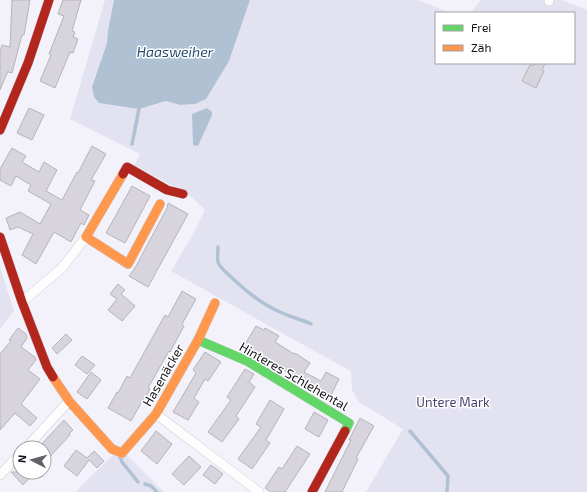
<svg xmlns="http://www.w3.org/2000/svg" width="587" height="492" viewBox="0 0 587 492" font-family="'Exo 2',sans-serif">
<style>
.green{fill:#e3e2f1}
.water{fill:#b0c1d4}
.lines{fill:none;stroke-linecap:round;stroke-linejoin:round}
.stream{stroke:#b0c1d4;stroke-width:3.5}
.building{fill:#d8d4dd;stroke:#b5b3ba}
.street-casing{stroke:#cfced5;stroke-width:10}
.fast-casing{stroke:#cfced5;stroke-width:10}
.slow-casing{stroke:#cfced5;stroke-width:10}
.jam-casing{stroke:#cfced5;stroke-width:10}
.street{stroke:#fdfdfe;stroke-width:9}
.fast{stroke:#63d668;stroke-width:9}
.slow{stroke:#ff974d;stroke-width:9}
.jam{stroke:#b3261e;stroke-width:9}
.labels{text-anchor:middle;dominant-baseline:central;stroke-width:3;stroke-linejoin:round;paint-order:stroke}
.street-label{font-size:13px;fill:#14131b;stroke:#fff}
.park-label{font-size:13px;fill:#4b426f;stroke:#fff}
.water-label{font-size:14px;font-style:italic;fill:#274d71;stroke:#fff}
</style>
<rect width="100%" height="100%" fill="#f3f2fa"/>
<path class="green" d="M105 0H114L108 30 107 43 92 87 139 109 166 101 180 105 195 104 229 61 250 0H418L451 13H436V63H574V13H470L481 0H562L587 10V492H366L403 429 359 402 352 390 351 371 298 342 171 271 191 238 205 210 188 194 134 165 140 154 70 119Z
M0 267 14 311 0 329Z
M120 448 164 492H76L81 486Z"/>
<path class="water" d="M114 0H250L229 61 206 99 195 104 180 105 166 101 139 109 99 103 94 97 92 87 107 43 108 30Z
M207 108 212 112V115L198 146 193 145 192 114Z"/>
<g class="lines">
<path class="stream" d="M132 144 139 109
M218 247C218 252 217 258 218 262 220 268 226 272 230 276 245 290 261 304 280 312 290 317 301 319 311 324
M410 431 448 476 447 492
M120 457 122 462 138 482
M145 484 151 486 157 492"/>
</g>
<path class="building" d="M12 0H30L24 35H22L12 73 8 72V71L0 90V52L2 45 10 47Z
M63 0H81L72 31 75 32 73 37 78 39 73 53 70 52 55 88 40 81 51 55 49 54 64 16 58 14Z
M535 63H545L542 70 544 71 536 88 522 81 530 65 533 66Z
M29 108 44 115 32 140 17 133Z
M92 146 106 154 91 180 95 181 80 210 89 215 84 225 81 223 71 242 54 232 36 264 22 255 33 234 18 227 10 230 6 218 20 212 40 224 51 204 28 191 31 185 16 176 11 186 0 180V169L12 148 26 156 22 162 39 172 44 162 57 170 46 191 62 200 77 172 78 173Z
M132 186 150 196 125 243 106 233Z
M168 203 188 214 148 287 129 276 135 268 167 208Z
M118 284 125 290 121 294 135 306 122 321 108 310 117 299 110 294Z
M182 291 196 299 182 324 184 326 170 352 169 351 148 388 150 389 146 397 145 396 131 421 108 408 117 392 118 393 127 376 130 378 165 315 168 317Z
M256 326 264 330 265 328 279 336 275 342 294 354 295 353 310 363 304 372 321 381 326 372 339 379 328 401 315 393 316 391 284 370 275 364 276 363 244 346Z
M18 328 26 334 27 338 21 347 35 357 36 360 28 370 40 379 21 404 37 418 30 426 15 413 0 430V354L11 341 9 340Z
M66 334 72 340 57 354 52 348Z
M205 352 221 362 208 381 205 379 194 398 199 402 188 420 173 412 196 373 193 370Z
M82 356 95 365 87 374 75 365Z
M245 369 254 374 249 382 255 387 236 416 239 419 222 442 208 432 231 400 227 397Z
M91 372 101 380 87 399 77 392Z
M270 400 284 409 266 440 270 443 252 469 238 459 261 427 256 424Z
M314 412 328 420 319 437 305 429Z
M360 418 374 426 356 458 358 459 342 492H325L351 440H349Z
M64 420 73 430 69 434 70 435 44 463V448H38Z
M156 431 172 444 157 464 141 451Z
M297 446 310 454 285 492H271L265 488 279 467 282 469Z
M76 450 87 458 94 451 104 461 97 468 89 460 77 476 64 466Z
M189 456 201 467 184 485 172 474Z
M211 465 223 474 215 484 203 475Z
M11 472H35L23 485Z"/>
<g class="lines">
<g class="street-casing">
<path id="street" d="M549 0V1
M22 302 62 268 86 237
M156 414 259 492
M26 448 69 401
M0 475 20 454"/>
</g>
<g class="fast-casing">
<path id="fast" d="M198 340 247 361 349 423 345 431"/>
</g>
<g class="slow-casing">
<path id="slow" d="M123 174 86 237 128 264 160 204
M53 377 69 401 112 449 122 453 156 414 198 340 215 303"/>
</g>
<g class="jam-casing">
<path id="jam" d="M0 130 28 63 49 0
M123 174 127 167 167 190 183 194
M0 237 22 302 47 367 53 377
M312 492 345 431"/>
</g>
<use href="#street" class="street"/>
<use href="#fast" class="fast"/>
<use href="#slow" class="slow"/>
<use href="#jam" class="jam"/>
</g>
<g class="labels">
<g class="street-label">
<text transform="translate(163 375) rotate(-60)">Hasenäcker</text>
<text transform="translate(294 376) rotate(30)">Hinteres Schlehental</text>
</g>
<g class="park-label">
<text x="453" y="402">Untere Mark</text>
</g>
<g class="water-label">
<text x="175" y="51">Haasweiher</text>
</g>
</g>
<rect x="435" y="12" width="140" height="52" fill="#ffffff" stroke="#a1a1a4"/>
<rect x="443" y="25" width="20" height="6" fill="#63d668" stroke="#a1a1a4"/>
<text x="471" y="32" font-size="12" fill="#14131b">Frei</text>
<rect x="443" y="45" width="20" height="6" fill="#ff974d" stroke="#a1a1a4"/>
<text x="471" y="52" font-size="12" fill="#14131b">Zäh</text>
<g transform="translate(32 460) rotate(276)"><circle r="19" fill="#ffffff" stroke="#a1a1a4"/>
<path d="M0-3L7 15L0 10L-7 15Z" fill="#626169"/>
<text y="-6" font-size="11" font-weight="bold" text-anchor="middle" fill="#14131b">N</text>
</g>
</svg>
